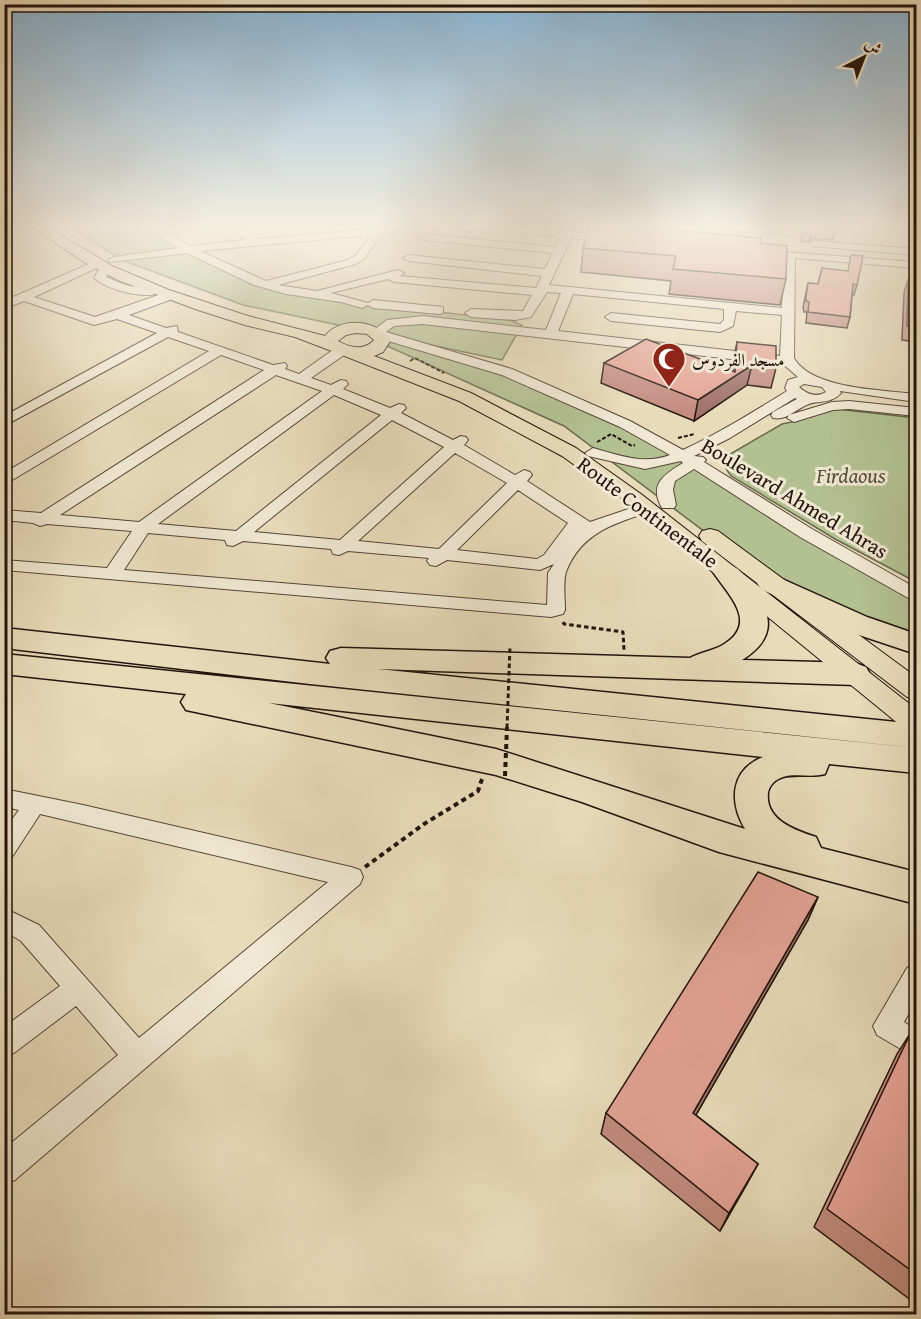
<svg xmlns="http://www.w3.org/2000/svg" width="921" height="1319" viewBox="0 0 921 1319" font-family="'Gentium Book Plus',Amiri,serif">
<style>
.green{fill:#b3c192;stroke:#6a6a50;stroke-width:1.5}
.lines{fill:none;stroke-linecap:round;stroke-linejoin:round}
.minor-casing{stroke:#544638;stroke-width:2}
.major-casing{stroke:#22140d;stroke-width:2}
.highway-casing{stroke:#22140d;stroke-width:3}
.path-far2{stroke:#22140d;stroke-width:2;stroke-dasharray:4 2;stroke-linecap:butt}
.path-far1{stroke:#22140d;stroke-width:3;stroke-dasharray:4.5 3;stroke-linecap:butt}
.path{stroke:#22140d;stroke-width:4;stroke-dasharray:5 4;stroke-linecap:butt}
.minor{fill:#f0e8d2;fill-rule:evenodd}
.major{fill:#e8dbba;fill-rule:evenodd}
.highway{fill:#e8dbba;fill-rule:evenodd}
.path-bridge-far1{stroke:#22140d;stroke-width:3;stroke-dasharray:4.5 3;stroke-linecap:butt}
.path-bridge{stroke:#22140d;stroke-width:4;stroke-dasharray:5 4;stroke-linecap:butt}
.wall{fill:#c48c81;stroke:#22140d;stroke-width:1.5}
.shaded-wall{fill:#a07269;stroke:#22140d;stroke-width:1.5}
.building{fill:#e4a396;stroke:#22140d;stroke-width:1.5}
.labels{text-anchor:middle;dominant-baseline:central;stroke-width:6;stroke-linejoin:round;paint-order:stroke}
.far-poi-label{font-size:18px;fill:#22140d;stroke:#f0e8d2;text-anchor:start}
.park-label{font-size:21px;font-style:italic;fill:#55513c;stroke:#f0e8d2}
.street-label{font-size:21px;fill:#22140d;stroke:#f0e8d2}
</style>
<rect width="100%" height="100%" fill="#e8dbba"/>
<filter id="stains"><feTurbulence type="fractalNoise" baseFrequency=".00333" numOctaves="4"/><feColorMatrix values="0 0 0 0 .2 0 0 0 0 .09 0 0 0 0 .02 0 0 0 .5 -.17"/></filter>
<radialGradient id="worn" r=".72"><stop offset=".6" stop-color="#630" stop-opacity="0"/><stop offset="1" stop-color="#630" stop-opacity=".3"/></radialGradient>
<path class="green" d="M69 227H143L187 251 267 288 341 301 510 320 522 325 502 360 393 337 591 404 879 576 916 595V644L857 624 781 589 564 426 374 340 376 333 243 305 122 260Z
M828 408 916 418V582L835 539 731 476 720 460 782 424 801 420Z"/>
<g class="lines">
<g class="minor-casing">
<path id="minor" d="M144 227H156L190 246 245 240 229 227H240L257 239 399 227V231L382 233 364 259 356 264 278 285 317 291 398 270 404 273 400 276 536 288 542 276 409 261 403 258 409 255 545 269 553 253 424 240 419 237 424 234 556 247 560 237 511 231 507 230V227H529L616 237 617 239 612 242 571 238 549 285 782 308 784 257 757 254V250L916 262V268L795 258 794 358C811 389 883 390 916 394V402L840 391 841 393C831 404 821 400 809 404 797 408 787 421 773 418L771 415 773 412 797 399 795 398 730 438 694 456 703 457 706 460 704 462 812 529 916 588V601L910 599 800 537 694 469 675 481 673 490 676 505 674 508H662C648 484 665 474 683 463L681 461 645 469 588 456 585 453 593 448C619 455 643 465 670 455L620 427 502 375 375 337 371 332 387 320 423 316 546 330 561 293 547 292 531 317 515 320 471 317 465 313 471 309 523 311 532 295 394 282 388 279 331 293 368 303 373 300 443 307V313L439 314 373 308 368 305 362 308 341 302 286 294 254 285 187 253 110 262 108 260 114 257 178 248ZM371 235 356 255 348 260 266 281 200 251ZM573 294 724 309V320L720 324 611 313 605 317 611 321 720 332 733 326 736 311 782 315 780 356 558 331ZM423 324 784 365 798 377 788 380 785 388 787 391C753 412 719 433 683 450L630 421 512 369 386 332 394 326ZM804 384 822 387 826 392C816 398 807 394 799 387Z
M453 227H505L506 229 501 232 458 230Z
M718 227C735 227 788 224 799 233L794 236 723 230Z
M884 227 916 231V237L888 233Z
M815 241 916 249V255L811 246 810 244Z
M98 260 102 261 103 264 110 265 112 267 106 277C114 280 122 284 130 286 141 288 156 283 164 290 150 302 107 290 94 278L101 266 34 297 95 317 167 292H175V298L129 315 166 328 177 326 178 332 273 365 285 363 287 366 285 369 299 374 337 347H347L348 350 347 353 311 378 331 385 341 380 346 381 348 384 343 389 390 408 399 404 404 405 406 408 401 413 453 440 461 436 466 437 468 440 464 445 515 475 524 470 530 472 532 475 527 481 590 522 646 503 654 508 652 511C616 523 581 532 566 572 563 582 565 599 565 610L563 614 551 617 4 570V560L107 568 132 531 47 524 40 526 33 523 4 520V510L41 513 264 370 221 355 4 485V473L209 351 168 337 4 426V416L157 333 117 319 94 325 24 301 4 309V301ZM276 375 322 391 139 522 60 515ZM334 395 381 415 236 531 158 524ZM392 420 444 447 340 540 254 532ZM455 453 507 483 439 549 358 541ZM518 490 568 523 544 555 537 559 457 550ZM148 533 225 540 227 545 233 546 243 541 331 549 333 554 339 555 348 551 429 558 427 561 430 565 436 566 447 560 540 570 554 564 548 573 547 605 124 570Z
M849 401 916 408V416L849 409 833 410 794 422 787 418 789 415 832 402Z
M4 789 83 805 351 867 360 870 363 877 360 884 15 1180 4 1184V1149L118 1055 76 1006 14 1053 4 1057V1027L60 986 21 941 4 931V908L39 925 139 1038 328 882 40 814 12 857 4 859V830L19 810 4 807Z
M916 964V1000L904 1022 916 1030V1058L877 1035 873 1026 907 968Z"/>
</g>
<g class="major-casing">
<path id="major" d="M32 227H48L112 266 169 290 248 316 325 336C341 316 377 320 391 340L383 352 374 356 471 393 576 448 641 494 916 709V733L906 730 627 502 562 456 459 401 342 355 295 337 245 325 198 310 120 281 84 262ZM356 333 367 334 374 340C365 351 350 348 338 341L346 335Z
M710 529 718 531 916 677V699L907 697 702 541 699 536 702 531Z"/>
</g>
<g class="highway-casing">
<path id="highway" d="M727 564C739 567 744 575 751 585 773 615 777 638 742 660L855 663 866 667 870 674 866 681 855 685 378 669 916 724V748L310 684 4 648V628L330 664 326 658 330 651 341 648 690 658C699 653 711 651 721 646 760 624 730 597 713 572L717 566Z
M771 574 867 617 916 634V654L847 631 761 589 757 583 761 577Z
M4 654 916 748V773L829 764 825 774C811 778 797 773 783 777 776 779 769 785 768 793 765 820 795 830 816 837L821 848 916 872V904L719 852 582 802 496 775 186 710 181 702 186 694 4 674ZM269 703 763 757C730 770 729 802 745 829L496 749Z"/>
</g>
<path class="path-far2" d="M410 361 415 358 444 373
M678 438 695 434
M597 442 611 434 632 446 635 445"/>
<path class="path-far1" d="M563 622 564 624 623 632 624 650"/>
<path class="path" d="M365 867 424 824 478 791 482 779"/>
<use href="#minor" class="minor"/>
<use href="#major" class="major"/>
<use href="#highway" class="highway"/>
<path class="path-bridge-far1" d="M507 728 510 646"/>
<path class="path-bridge" d="M505 776 507 727"/>
</g>
<path class="wall" d="M804 227 836 231 833 240 815 239 809 242 800 241Z
M760 243 786 279 780 305 669 294 671 281 581 272 583 248Z
M916 246V342L902 340 904 293 908 280 914 281 913 270 916 260 913 257Z
M822 268 857 285 854 295 852 294 850 317 847 328 806 323 807 312H804L803 307 808 283 818 284Z
M737 342 776 368 771 388 747 385 694 421 601 383 604 363 733 371V362Z
M818 897 808 920 696 1115 758 1164 720 1231 601 1134 606 1113Z
M911 1032 916 1036V1304L814 1227 897 1054Z"/>
<path class="shaded-wall" d="M817 229 815 239 809 242 811 233Z
M752 365 747 385 694 421 698 400Z
M818 897 808 920 685 1134 693 1113Z
M758 1164 747 1184 720 1231 729 1213Z"/>
<path class="building" d="M589 227H639L761 238 760 243 787 246 786 279 673 269 676 256 583 248Z
M804 227H836V231L817 229 811 233 802 232Z
M851 255 863 256 857 285 853 284 850 317 808 312 809 302 806 301V297L808 283 818 284 822 268 848 271Z
M908 280 916 281V327L907 326Z
M646 339 735 372 737 342 776 346V368L752 365 698 400 604 363Z
M758 872 818 897 693 1113 758 1164 729 1213 606 1113Z
M911 1032 916 1036V1274L827 1209Z"/>
<linearGradient id="sky" x2="0" y2="1"><stop stop-color="#89b6d6"/><stop offset="0.55" stop-color="#f5efe0"/><stop offset="1" stop-color="#f5efe0" stop-opacity="0"/></linearGradient>
<rect width="921" height="412" fill="url(#sky)"/>
<defs>
<g id="mosque-pin" transform="scale(1.725)"><path d="M0 17L-7.5 6A9.5 9.5 0 1 1 7.5 6Z" fill="#8f2418" stroke="#f0e8d2"/><path d="M3.5-4.9A6 6 0 1 0 3.5 4.9A5 5 0 1 1 3.5-4.9Z" fill="#fff"/></g>
</defs>
<g fill-rule="evenodd">
<use href="#mosque-pin" x="669" y="359"/>
</g>
<g class="labels">
<g class="far-poi-label">
<text x="692" y="359">مسجد الفردوس</text>
</g>
<g class="park-label">
<text x="851" y="475">Firdaous</text>
</g>
<g class="street-label">
<text transform="translate(795 498) rotate(31)">Boulevard Ahmed Ahras</text>
<text transform="translate(648 512) rotate(37)">Route Continentale</text>
</g>
</g>
<rect width="921" height="1319" fill="none" stroke="#e8dbba" stroke-width="24"/>
<rect x="6" y="6" width="909" height="1307" fill="none" stroke="#22140d" stroke-width="3"/>
<rect x="12" y="12" width="897" height="1295" fill="none" stroke="#22140d" stroke-width="1.5"/>
<g transform="translate(864 57) rotate(42)" stroke="#f0e8d2" stroke-width="4.5" paint-order="stroke">
<path d="M0-4.5L10 22L0 15L-10 22Z" fill="#22140d"/>
<text y="-9" font-size="16" font-weight="bold" text-anchor="middle" fill="#22140d">ش</text>
</g>
<rect width="100%" height="100%" filter="url(#stains)"/>
<rect width="100%" height="100%" fill="url(#worn)"/>
</svg>
